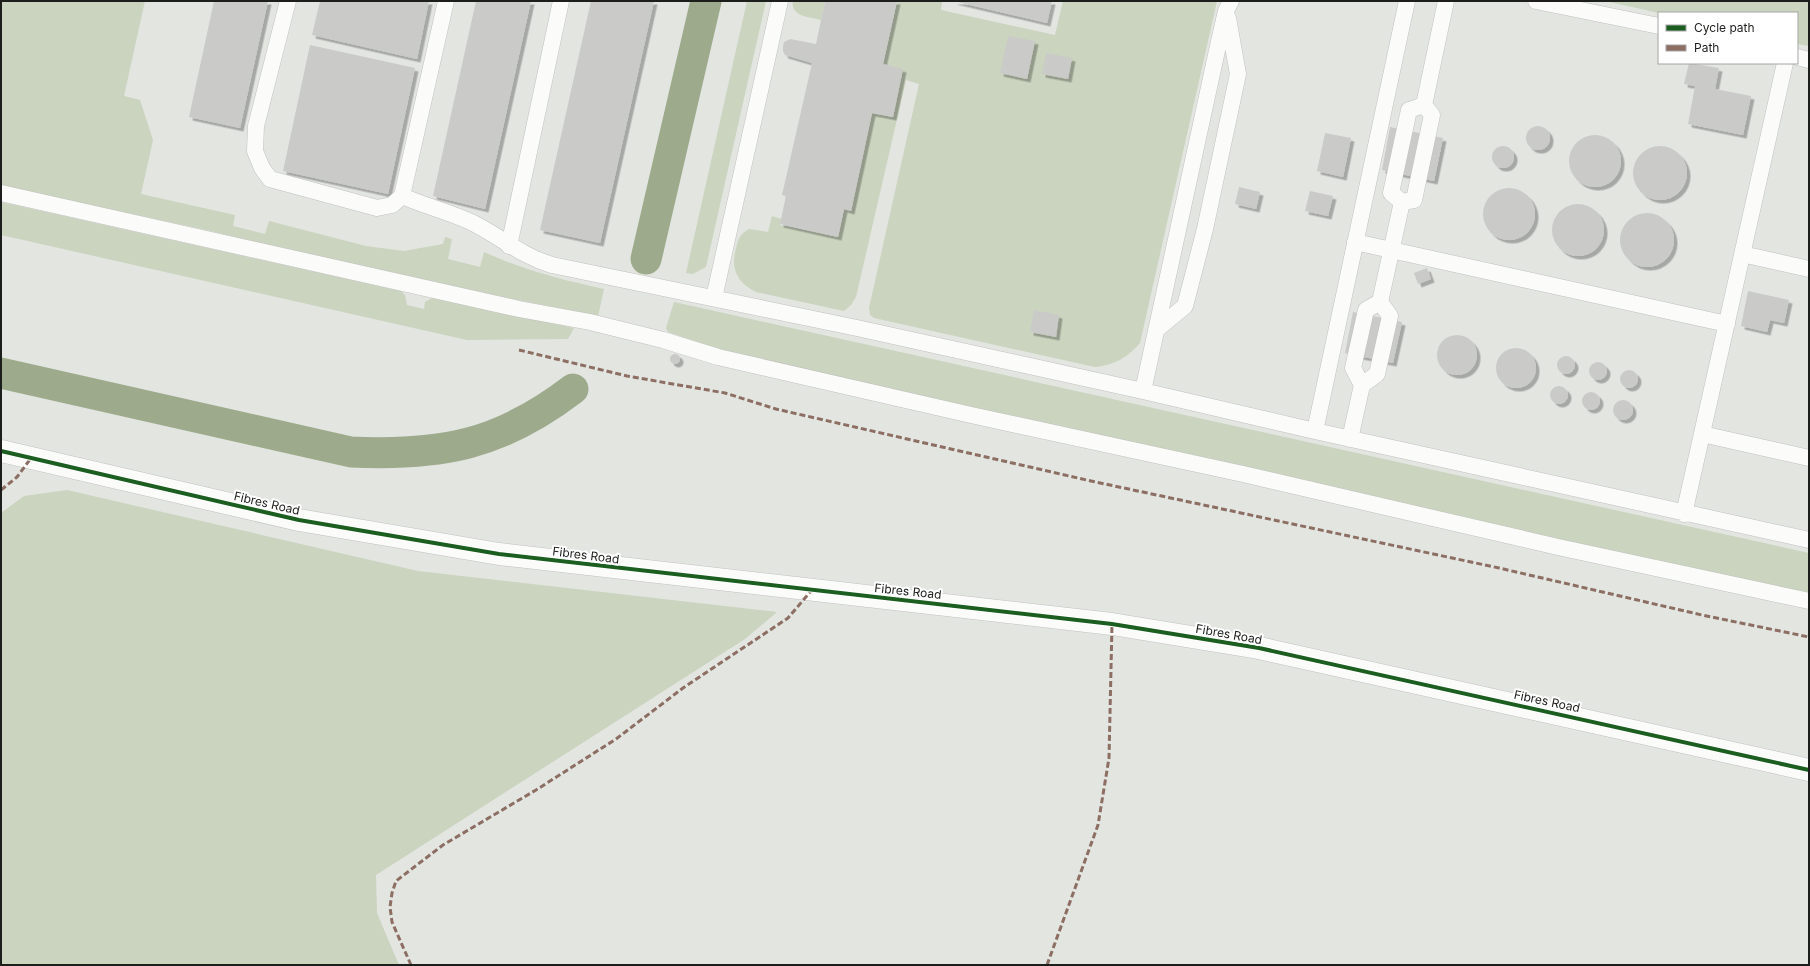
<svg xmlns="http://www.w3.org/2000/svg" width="1810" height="966" viewBox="0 0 1810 966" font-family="Inter,sans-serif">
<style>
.green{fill:#cad4be}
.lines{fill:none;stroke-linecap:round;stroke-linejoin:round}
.canal{stroke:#9dab8c;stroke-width:31}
.building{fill:#cacbc8;filter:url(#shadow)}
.service-casing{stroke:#c0c2bf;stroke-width:17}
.minor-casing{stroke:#c0c2bf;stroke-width:23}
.service{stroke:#fbfbfa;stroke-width:16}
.minor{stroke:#fbfbfa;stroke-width:22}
.quiet{stroke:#8d6e63;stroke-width:3;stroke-dasharray:6 3;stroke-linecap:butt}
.cycleway-casing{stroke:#fff;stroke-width:6}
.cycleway{stroke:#1b5e20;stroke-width:4}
.labels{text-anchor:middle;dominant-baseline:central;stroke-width:4;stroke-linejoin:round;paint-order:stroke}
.street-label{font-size:12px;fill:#1c1e1b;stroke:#fff}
</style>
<defs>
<filter id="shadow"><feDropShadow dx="3.5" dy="3.5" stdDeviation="0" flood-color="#0004"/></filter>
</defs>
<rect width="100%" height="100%" fill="#e3e5e1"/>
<path class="green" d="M1 1H145L124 96 140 100 153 140 141 194 235 215 233 226 265 234 269 221 366 246 404 251 443 244 445 237 452 239 448 259 480 267 484 252C523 270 562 280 604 289L598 316 403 277 202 229 1 186Z
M747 1H766L706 267 693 274 686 273Z
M793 1H825L821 20C810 17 790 17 793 1Z
M897 1H942L941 10 1055 35 1063 1H1217L1140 343C1127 358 1114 365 1095 367L874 318 870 315 869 308 919 84 906 80 856 297 851 305 844 311 756 292C738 283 730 269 736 249 738 239 740 234 749 229L768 232 772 216 782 219 780 225 838 237 844 209 851 210 872 113 893 117 883 64Z
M1605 1H1809V46L1797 44V13H1659Z
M1 202 401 291 405 295 407 305 424 309 425 302 432 298 574 328 568 339 467 340 1 235Z
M674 302 1809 553V595L752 361 668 332 666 328Z
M67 490 418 571 777 612 745 639 376 875 377 913 399 965H1V513L24 496Z"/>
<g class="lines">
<path class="canal" d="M646 259 706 1
M1 373 351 452C441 456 500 445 573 389"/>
</g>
<path class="building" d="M214 1H268L240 128 189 117Z
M320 1H429L417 59 312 35Z
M476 1H531L485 209 433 196Z
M591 1H654L600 243 540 230Z
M825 1H897L883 64 903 69 893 117 872 113 851 211 844 209 838 237 780 224 786 196 782 195 812 63 785 55 783 51V46L784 42 790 39 816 44Z
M953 1H1052L1047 23Z
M1008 36 1035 41 1027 79 1000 73Z
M310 45 415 68 388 194 283 171Z
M1046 53 1072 58 1068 79 1042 74Z
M1689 63 1719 68 1715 89 1751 96 1743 135 1688 124 1695 86 1684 84Z
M1526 138a12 12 0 1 1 24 0a12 12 0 1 1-24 0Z
M1390 127 1443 138 1434 181 1382 170Z
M1325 133 1351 138 1343 177 1317 171Z
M1569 161a26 26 0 1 1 52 0a26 26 0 1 1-52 0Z
M1633 173a27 27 0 1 1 54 0a27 27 0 1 1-54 0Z
M1492 157a11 11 0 1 1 22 0a11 11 0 1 1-22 0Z
M1239 187 1260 192 1256 209 1235 204Z
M1483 214a26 26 0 1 1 52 0a26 26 0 1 1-52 0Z
M1310 191 1333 196 1328 216 1305 211Z
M1552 230a26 26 0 1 1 52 0a26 26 0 1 1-52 0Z
M1620 240a27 27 0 1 1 54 0a27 27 0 1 1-54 0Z
M1427 268 1431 279 1418 284 1414 273Z
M1748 291 1789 300 1784 323 1770 320 1767 332 1741 326Z
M1034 310 1059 315 1056 337 1030 332Z
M1353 312 1402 322 1393 363 1345 353Z
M1437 355a20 20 0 1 1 40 0a20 20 0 1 1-40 0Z
M1496 368a20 20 0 1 1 40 0a20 20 0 1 1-40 0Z
M670 359a5 5 0 1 1 10 0a5 5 0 1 1-10 0Z
M1557 365a9 9 0 1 1 18 0a9 9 0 1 1-18 0Z
M1589 371a9 9 0 1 1 18 0a9 9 0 1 1-18 0Z
M1620 379a9 9 0 1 1 18 0a9 9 0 1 1-18 0Z
M1550 395a9 9 0 1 1 18 0a9 9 0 1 1-18 0Z
M1582 401a9 9 0 1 1 18 0a9 9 0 1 1-18 0Z
M1613 410a10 10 0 1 1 20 0a10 10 0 1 1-20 0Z"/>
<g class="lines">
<g class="service-casing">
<path id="service" d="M288 1 256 126 255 151 262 168 270 179 377 208 392 205 402 196 446 1
M1536 1 1659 26
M1797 57 1809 60
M1 193 519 309 590 322 663 340 718 357 971 415 1243 474 1558 547 1809 601
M402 196C425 206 449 212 471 222 500 236 519 255 552 265L857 328 1143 391 1315 431 1809 540
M1402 202 1414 200 1432 115 1424 105 1446 1
M1402 202 1391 193 1409 110 1424 105
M1355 242 1727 324
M509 246 561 1
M1742 254 1809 269
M714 298 780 1
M1156 330 1185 306 1205 229 1238 74 1228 18
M1362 385 1377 374 1390 316 1380 302 1402 202
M1143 391 1218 46 1226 11 1231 1
M1315 431 1407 1
M1702 434 1809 458
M1350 439 1362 385 1353 368 1366 310 1380 302
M1684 514 1785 63"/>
</g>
<g class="minor-casing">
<path id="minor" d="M1 451 299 520 499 554 1112 624 1259 648 1809 770"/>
</g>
<use href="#service" class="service"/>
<use href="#minor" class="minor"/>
<path class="quiet" d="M519 350 627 376 725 393 776 409 1091 481 1499 568 1702 615 1809 637
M1 490 17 477 31 458
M411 965 392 922 390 907 392 893 396 881 443 845 536 790 616 739 683 688 788 618 811 591
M1047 965 1098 825 1109 758 1112 624"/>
<g class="cycleway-casing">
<path id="cycleway" d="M1 451 299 520 499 554 1112 624 1259 648 1809 770"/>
</g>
<use href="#cycleway" class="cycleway"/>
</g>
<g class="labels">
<g class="street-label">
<text transform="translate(267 503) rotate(13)">Fibres Road</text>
<text transform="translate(586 555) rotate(7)">Fibres Road</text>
<text transform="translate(908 591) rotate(6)">Fibres Road</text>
<text transform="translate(1229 634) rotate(10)">Fibres Road</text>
<text transform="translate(1547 701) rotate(12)">Fibres Road</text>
</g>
</g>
<rect width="1810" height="966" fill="none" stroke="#1c1e1b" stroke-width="4"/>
<rect x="1658" y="12" width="140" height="52" fill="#ffffff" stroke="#a4a5a4"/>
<rect x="1666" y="25" width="20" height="6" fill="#1b5e20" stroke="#a4a5a4"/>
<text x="1694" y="32" font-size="12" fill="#1c1e1b">Cycle path</text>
<rect x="1666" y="45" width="20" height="6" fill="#8d6e63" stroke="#a4a5a4"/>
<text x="1694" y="52" font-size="12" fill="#1c1e1b">Path</text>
</svg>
